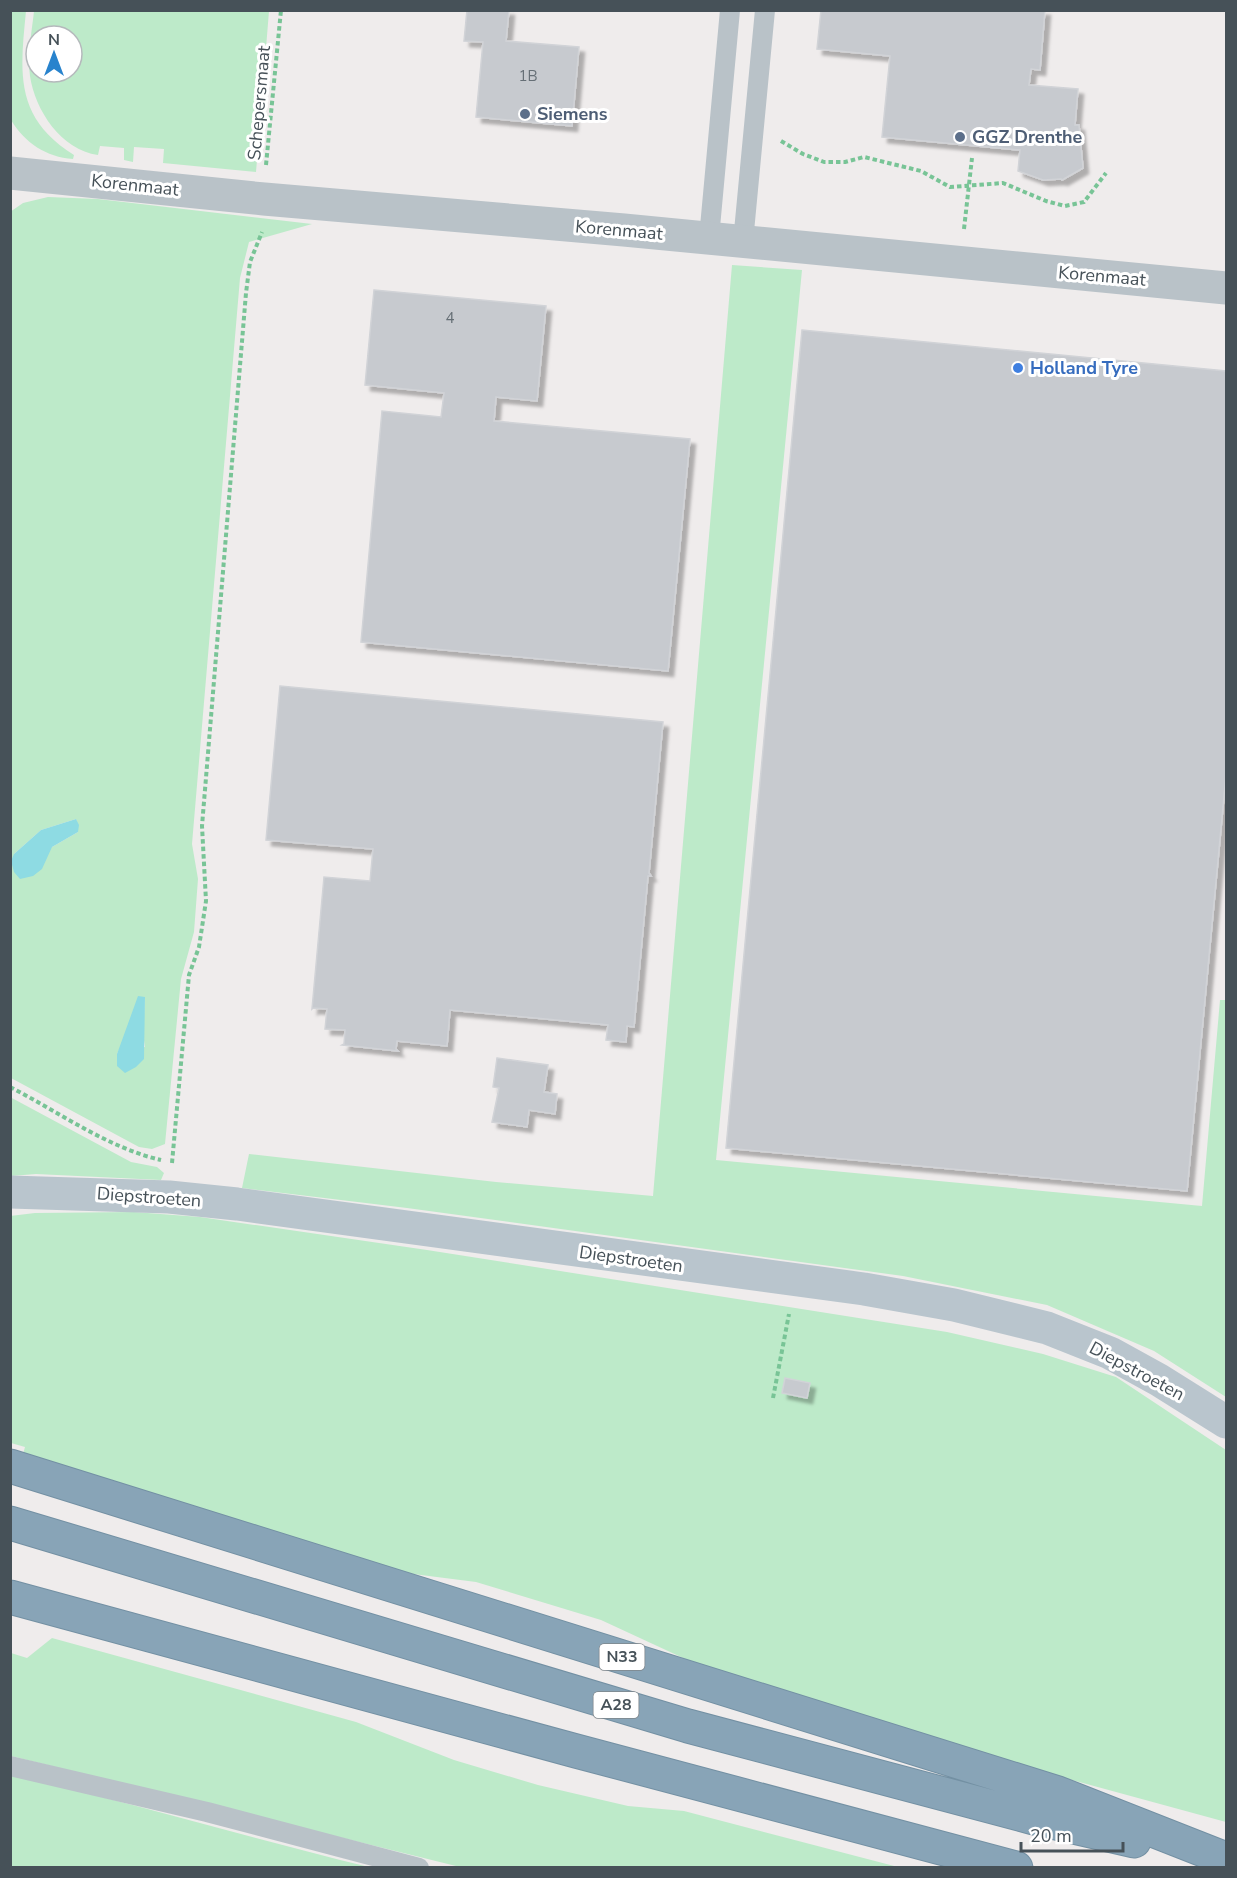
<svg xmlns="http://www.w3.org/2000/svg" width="1237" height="1878" viewBox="0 0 1237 1878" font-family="'Nunito Sans',sans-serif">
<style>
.green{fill:#bdeac9;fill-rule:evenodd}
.water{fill:#8edbe3}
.building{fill:#c7cacf;stroke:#d1d3d7;stroke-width:1.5;filter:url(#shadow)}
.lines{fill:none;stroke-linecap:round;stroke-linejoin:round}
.highway-casing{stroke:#7390a3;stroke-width:35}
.path{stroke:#78c496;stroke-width:4;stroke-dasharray:4.5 3;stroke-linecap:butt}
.lane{stroke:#b9c2c8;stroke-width:20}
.street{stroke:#b9c2c8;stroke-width:33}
.secondary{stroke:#b9c5cd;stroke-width:33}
.highway{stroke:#88a4b7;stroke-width:33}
.service-dot{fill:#5c6f8a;stroke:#fff;stroke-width:2}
.shop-dot{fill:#3f7fe0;stroke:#fff;stroke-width:2}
.labels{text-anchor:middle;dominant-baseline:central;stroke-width:6;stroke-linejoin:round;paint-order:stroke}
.number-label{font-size:15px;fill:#666f76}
.shield{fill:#fff;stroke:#7e858a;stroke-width:1.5}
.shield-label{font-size:16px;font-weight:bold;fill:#465158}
.street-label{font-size:18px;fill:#465158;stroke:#fff}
.service-label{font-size:18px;font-weight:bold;fill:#4e5e75;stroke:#fff;text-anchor:start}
.shop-label{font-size:18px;font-weight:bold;fill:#366cbe;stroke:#fff;text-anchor:start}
</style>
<defs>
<filter id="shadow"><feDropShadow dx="5.5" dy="5.5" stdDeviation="1.5" flood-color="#0004"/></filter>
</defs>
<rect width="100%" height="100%" fill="#efecec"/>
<path class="green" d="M11 10 26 11C20 73 14 117 74 155L73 159C46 157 25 143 11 120Z
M34 11H269L256 172 163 163 164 149 134 147 133 162 124 160V148L100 146 98 155C61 150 35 110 30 76 27 55 32 31 34 11ZM36 36H72V72H36Z
M48 197 98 199 312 224 249 242 240 278 192 844 198 879 194 932 181 979 165 1144 152 1149 139 1147 11 1078 10 212 23 203ZM76 819 78 832 52 847 14 854 41 830ZM145 997 143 1034 145 1047 117 1054Z
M732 265 802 270 716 1160 1202 1206 1220 1000H1226V1397L1154 1351 1047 1305 903 1276 407 1208 242 1188 249 1154 496 1182 653 1196Z
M10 1097 131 1162 157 1167 164 1173 161 1180 36 1174 11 1176Z
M134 1212 200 1217 427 1250 947 1332 1043 1354 1116 1377 1226 1450V1822L940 1744 709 1670 601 1620 476 1582 382 1570 23 1454 25 1447 11 1443 10 1216 35 1213Z
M52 1638 356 1722 454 1760 538 1785 628 1806 684 1811 898 1867H460L11 1756V1653L27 1658Z
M11 1775C131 1802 249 1838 369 1867L11 1868Z"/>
<path class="water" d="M76 819 79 825 78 832 52 847 42 869 33 876 20 879 14 872 11 861 14 854 41 830Z
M138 996 145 997 144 1059 136 1067 125 1073 117 1066V1054Z"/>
<path class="building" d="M467 10H509L506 41 579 47 572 126 476 117 483 42 464 41Z
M821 10H1045L1040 70 1031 69 1029 85 1078 89 1075 125H1079L1083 168 1062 180 1061 179 1043 180 1018 171 1020 150 882 137 890 56 817 49Z
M374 290 546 306 537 401 496 397 494 421 690 439 668 671 361 642 382 411 441 417 444 393 365 385Z
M802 330 1226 371V775L1187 1191 726 1148Z
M280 686 663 722 649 873 651 876H648L634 1027 627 1026 626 1042 606 1040 608 1025 450 1010 447 1046 397 1041 396 1049 398 1051 342 1045 344 1044 345 1030 325 1029 327 1009 313 1008 312 1009 324 877 370 881 373 849 266 840Z
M497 1058 548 1065 544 1092 557 1094 555 1114 529 1110 527 1127 492 1122 499 1088 493 1087Z
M785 1378 810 1383 807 1398 782 1393Z"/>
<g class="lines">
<g class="highway-casing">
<path id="highway" d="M10 1466 1058 1793 1226 1859
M10 1523 688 1726 1034 1818 1134 1841
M10 1597 576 1751 1016 1868"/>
</g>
<path class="path" d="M781 141 803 154 824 162H845L864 157 921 171 950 187 1003 183 1046 201 1065 206 1084 202 1106 173
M266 165 281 10
M964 229 972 158
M10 1087C59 1112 108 1148 161 1160
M172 1163 189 975 199 947 206 901 202 826 246 293 250 262 262 232
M773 1398 789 1314"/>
<path class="lane" d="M709 238 730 10
M743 242 765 10
M10 1766 207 1812 419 1868"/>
<path class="street" d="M10 173 264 199 624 230 1226 288"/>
<path class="secondary" d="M10 1192 169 1197 237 1204 864 1289 954 1305 1047 1328 1110 1353 1159 1380 1226 1422"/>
<use href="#highway" class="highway"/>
</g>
<g class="service-dot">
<circle cx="525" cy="114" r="6"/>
<circle cx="960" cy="137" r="6"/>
</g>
<circle class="shop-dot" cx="1018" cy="368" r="6"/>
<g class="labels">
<g class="number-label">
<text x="528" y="76">1B</text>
<text x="450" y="318">4</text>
</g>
<g class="shield">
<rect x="599.5" y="1644" width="45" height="26" rx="4.5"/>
<rect x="593.5" y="1692" width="45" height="26" rx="4.5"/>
</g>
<g class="shield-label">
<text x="622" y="1657">N33</text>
<text x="616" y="1705">A28</text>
</g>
<g class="street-label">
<text transform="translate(259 103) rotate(-85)">Schepersmaat</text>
<text transform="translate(135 185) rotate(6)">Korenmaat</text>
<text transform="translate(619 230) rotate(5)">Korenmaat</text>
<text transform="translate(1102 276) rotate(5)">Korenmaat</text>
<text transform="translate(149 1197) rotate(4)">Diepstroeten</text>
<text transform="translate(631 1259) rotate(8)">Diepstroeten</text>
<text transform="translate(1137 1371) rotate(28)">Diepstroeten</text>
</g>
<g class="service-label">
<text x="537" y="114">Siemens</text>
<text x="972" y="137">GGZ Drenthe</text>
</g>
<g class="shop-label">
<text x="1030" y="368">Holland Tyre</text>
</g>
</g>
<rect width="1237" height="1878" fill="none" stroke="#465158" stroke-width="24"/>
<g transform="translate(54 54)"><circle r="28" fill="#ffffff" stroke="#b5b9bc" stroke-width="1.5"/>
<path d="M0-4.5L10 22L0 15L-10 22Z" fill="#2883cd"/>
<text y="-9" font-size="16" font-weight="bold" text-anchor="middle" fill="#465158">N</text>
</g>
<path d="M1021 1842v9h102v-9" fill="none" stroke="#465158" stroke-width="3"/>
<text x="1030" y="1842" font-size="18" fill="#465158" stroke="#ffffff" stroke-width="4.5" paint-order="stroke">20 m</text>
</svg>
